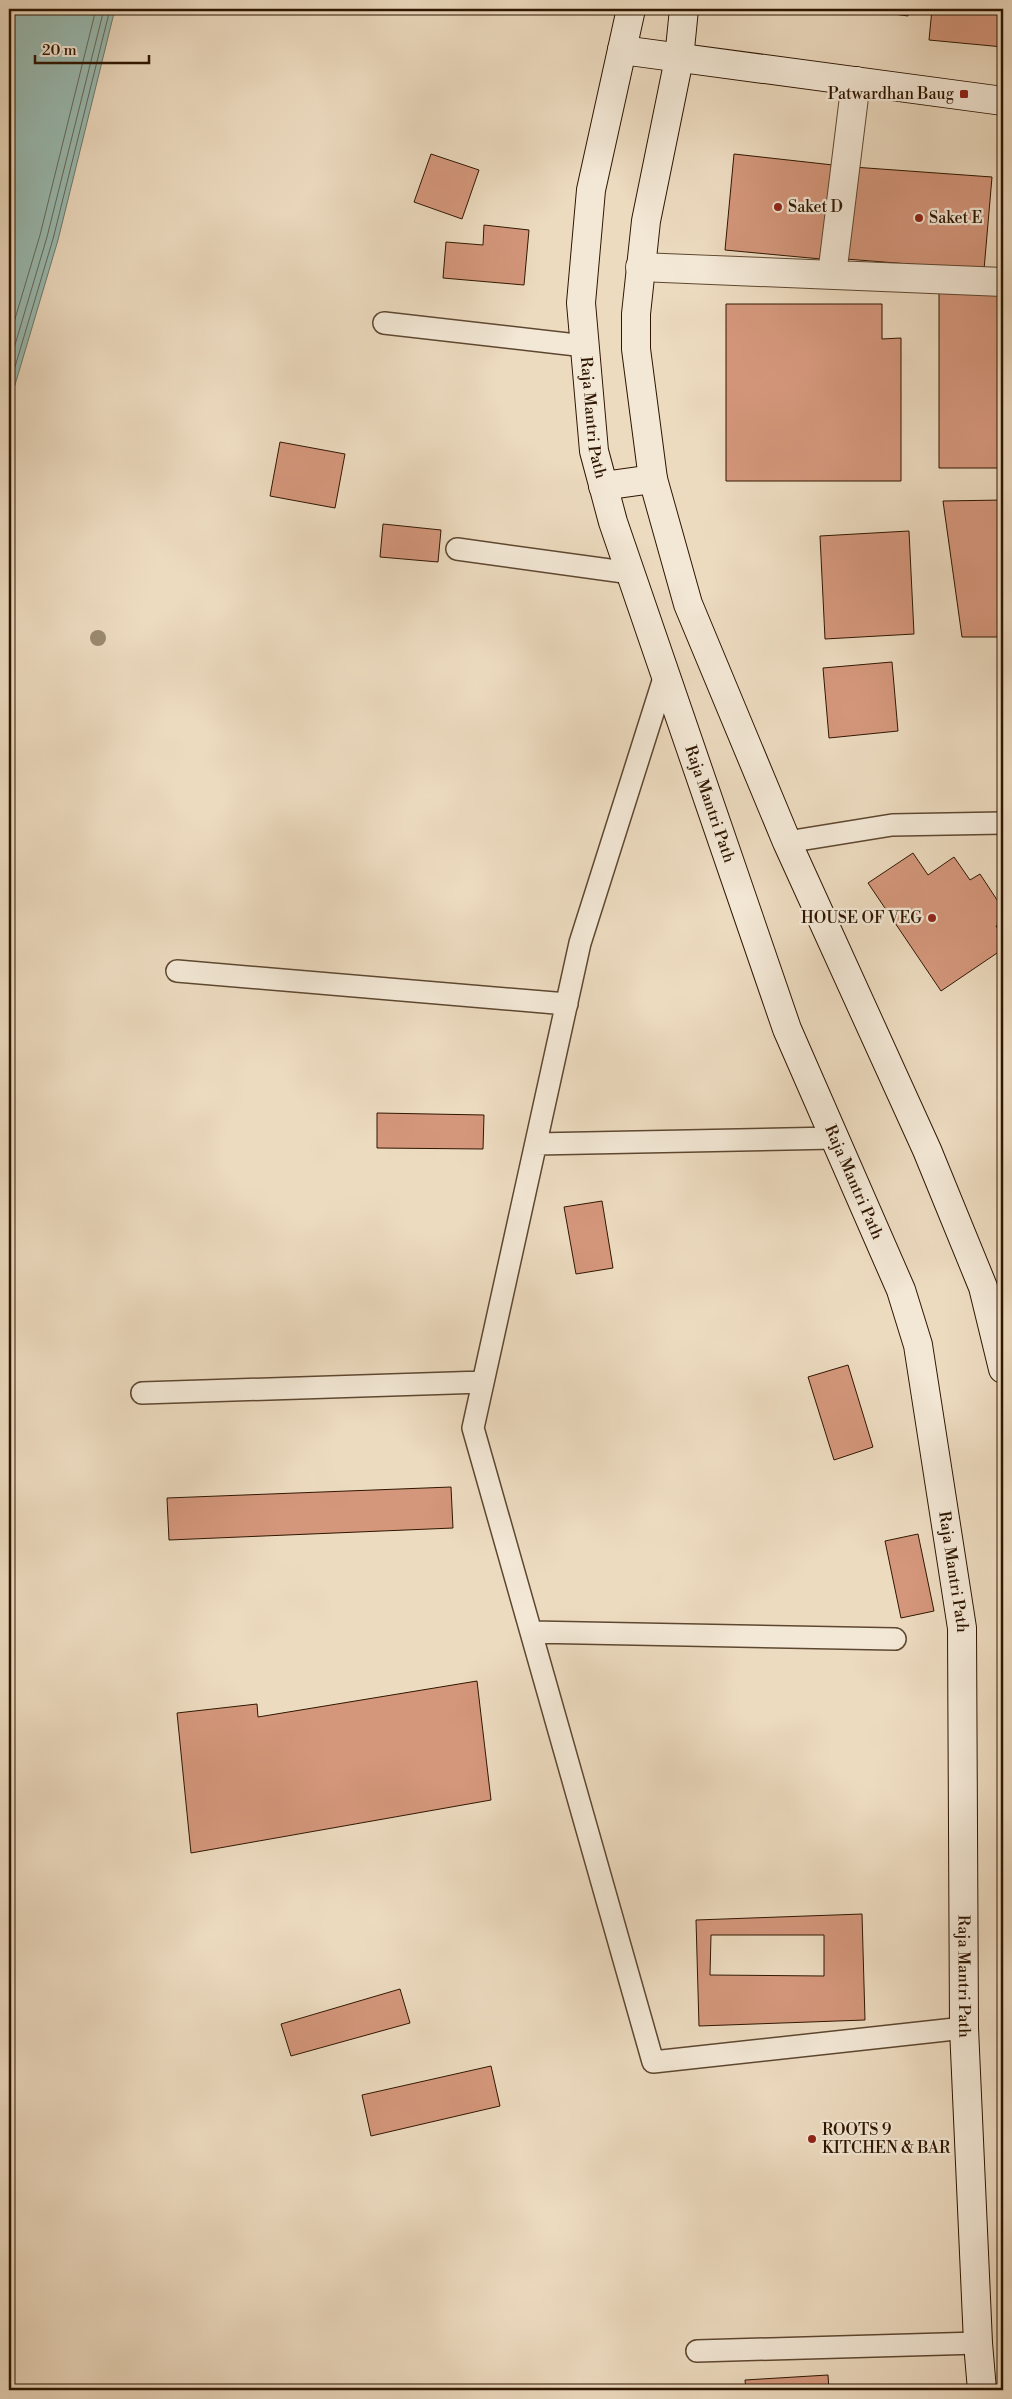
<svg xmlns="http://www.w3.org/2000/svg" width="1012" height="2399" viewBox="0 0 1012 2399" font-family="'Libre Bodoni',serif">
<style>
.water{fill:#99bbb2;stroke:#6f796b}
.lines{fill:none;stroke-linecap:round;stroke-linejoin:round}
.shore{stroke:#646859;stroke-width:1}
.building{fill:#d5977c;stroke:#2f1600;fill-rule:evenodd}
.lane-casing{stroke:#5e4730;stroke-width:24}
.street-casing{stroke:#5e4730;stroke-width:30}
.secondary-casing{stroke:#2f1600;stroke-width:30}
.lane{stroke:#f3e8d6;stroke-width:21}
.street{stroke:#f3e8d6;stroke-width:28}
.secondary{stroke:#f3e8d6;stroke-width:28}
.tree{fill:#9b8b6f}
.poi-dot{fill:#8f2418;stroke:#f3e8d6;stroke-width:2}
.labels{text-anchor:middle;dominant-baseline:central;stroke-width:4.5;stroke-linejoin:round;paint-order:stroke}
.poi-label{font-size:16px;fill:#2f1600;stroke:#f3e8d6;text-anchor:start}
.street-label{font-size:16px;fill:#2f1600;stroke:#f3e8d6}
</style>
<rect width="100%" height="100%" fill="#eddbc0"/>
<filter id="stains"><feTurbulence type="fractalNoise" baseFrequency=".004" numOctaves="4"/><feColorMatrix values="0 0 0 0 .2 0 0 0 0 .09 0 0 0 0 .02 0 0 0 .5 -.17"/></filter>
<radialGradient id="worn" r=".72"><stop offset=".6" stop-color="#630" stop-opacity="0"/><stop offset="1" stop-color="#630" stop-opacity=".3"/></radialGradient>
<path class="water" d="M9 9H115L58 240 9 405Z"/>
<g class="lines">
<path class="shore" d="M9 339 40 235 96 9
M9 365 47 237 104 9
M9 387 53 239 110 9"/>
</g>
<path class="building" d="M857 9H909L908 16Z
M932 9H1003V47L929 40Z
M431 154 479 170 462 219 414 202Z
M734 154 833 165 821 259 725 250Z
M853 167 992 177 984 270 846 259Z
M484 225 529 230 524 285 443 278 446 242 483 245Z
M939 293H998V301H1003V468H939Z
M726 304H882V339L901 338V481H726Z
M280 442 345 454 335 508 270 496Z
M1003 500V637H962L943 501Z
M383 524 441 530 438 562 380 557Z
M909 531 914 634 825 639 820 536Z
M892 662 898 731 829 738 823 668Z
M913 853 928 875 954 857 970 880 980 874 1003 909V921L996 926 1003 936V949L941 991 868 883Z
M377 1113 484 1115 483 1149 377 1148Z
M602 1201 613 1268 576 1274 564 1207Z
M848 1365 873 1447 834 1460 808 1377Z
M451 1487 453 1528 169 1540 167 1498Z
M918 1534 934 1611 901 1618 885 1541Z
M477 1681 491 1800 191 1853 177 1713 257 1704 258 1717Z
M862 1914 865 2020 699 2026 696 1920ZM711 1935H824V1976L710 1975Z
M400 1989 410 2023 291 2056 281 2024Z
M491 2066 500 2106 371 2136 362 2095Z
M828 2375 829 2390H746L745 2380Z"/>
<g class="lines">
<g class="lane-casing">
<path id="lane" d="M384 323 585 346
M457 549 631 573
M665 675 580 943 473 1428 653 2062 964 2028
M787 842 892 825 1003 823
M177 971 567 1004
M536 1144 834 1138
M142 1393 483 1382
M531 1632 895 1639
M697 2351 978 2343"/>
</g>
<g class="street-casing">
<path id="street" d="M640 267 1003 282
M832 275 856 81"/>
</g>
<g class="secondary-casing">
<g id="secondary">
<path id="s1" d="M631 9 591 190 581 303 594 451 613 522 787 1029 901 1290 918 1345 962 1628 964 2028 978 2343 982 2390"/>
<path d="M684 9 679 59 646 221 636 314V349L653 479 688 604 787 842 927 1150 983 1287 1003 1369"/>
<path d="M622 50 1003 101"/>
<path d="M603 486 653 479"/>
</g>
</g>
<use href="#lane" class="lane"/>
<use href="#street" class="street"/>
<use href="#secondary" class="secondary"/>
</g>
<circle class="tree" cx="98" cy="638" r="8"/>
<g class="poi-dot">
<rect x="959" y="89" width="10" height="10" rx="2.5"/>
<circle cx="778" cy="207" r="5"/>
<circle cx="919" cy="218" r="5"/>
<circle cx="932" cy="918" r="5"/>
<circle cx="812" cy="2139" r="5"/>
</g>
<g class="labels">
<g class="poi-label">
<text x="954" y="94" text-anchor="end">Patwardhan Baug</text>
<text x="788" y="207">Saket D</text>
<text x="929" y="218">Saket E</text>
<text x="922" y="918" text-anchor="end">HOUSE OF VEG</text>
<text x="822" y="2130">ROOTS 9<tspan x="822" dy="18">KITCHEN &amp; BAR</tspan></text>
</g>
<g class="street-label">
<text stroke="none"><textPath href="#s1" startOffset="414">Raja Mantri Path</textPath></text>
<text stroke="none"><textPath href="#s1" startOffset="819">Raja Mantri Path</textPath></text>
<text stroke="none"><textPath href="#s1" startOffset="1224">Raja Mantri Path</textPath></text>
<text stroke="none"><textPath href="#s1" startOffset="1629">Raja Mantri Path</textPath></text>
<text stroke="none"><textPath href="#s1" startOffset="2034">Raja Mantri Path</textPath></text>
</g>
</g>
<rect width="1012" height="2399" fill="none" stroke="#eddbc0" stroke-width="30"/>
<rect x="10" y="10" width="992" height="2379" fill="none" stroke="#2f1600" stroke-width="2.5"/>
<rect x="15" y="15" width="982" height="2369" fill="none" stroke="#2f1600"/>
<path d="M35 55v8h114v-8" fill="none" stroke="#2f1600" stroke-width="2.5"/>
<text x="42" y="55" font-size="15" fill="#2f1600" stroke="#f3e8d6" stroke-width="4" paint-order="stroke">20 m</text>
<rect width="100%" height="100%" filter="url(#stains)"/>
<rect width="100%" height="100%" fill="url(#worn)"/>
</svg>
